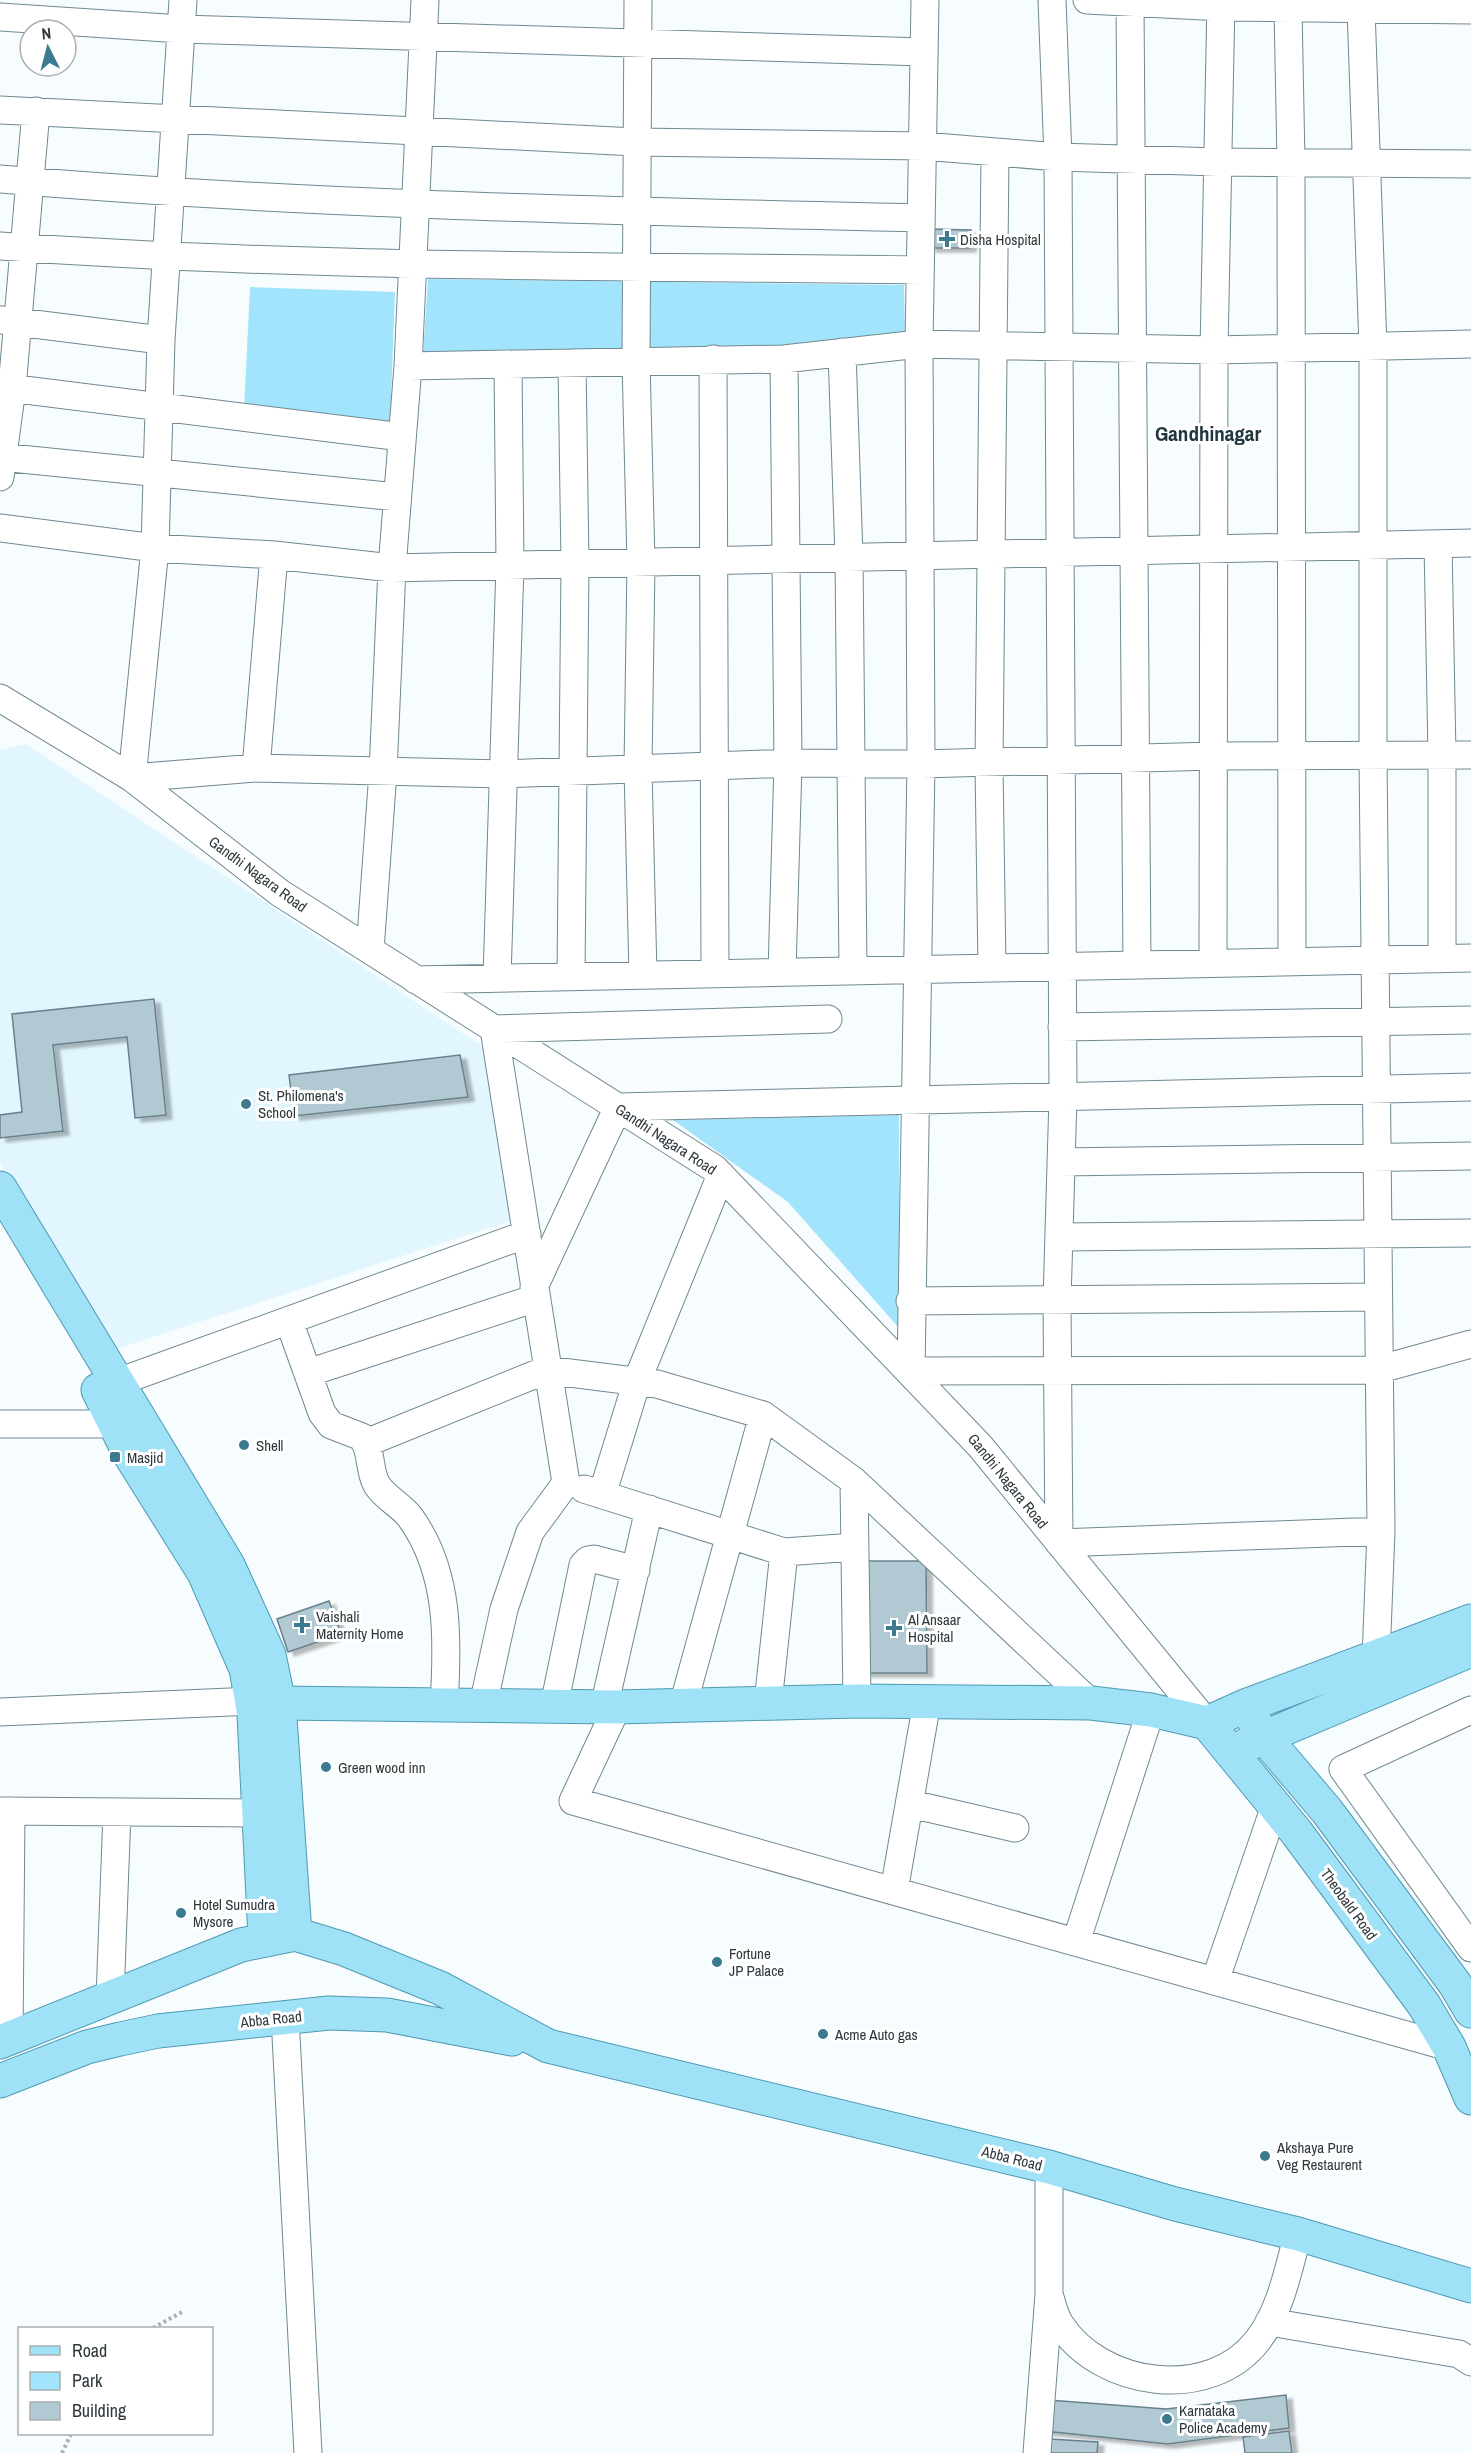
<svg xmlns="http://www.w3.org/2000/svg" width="1471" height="2453" viewBox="0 0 1471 2453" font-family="'Archivo Narrow',sans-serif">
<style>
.built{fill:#e1f6fe}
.green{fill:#a1e4fc}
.building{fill:#b0c9d3;stroke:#69818a;stroke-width:1.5;filter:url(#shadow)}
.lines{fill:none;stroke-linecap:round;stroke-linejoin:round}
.minor-casing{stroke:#708891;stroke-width:29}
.major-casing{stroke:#4e9ab2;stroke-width:35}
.path{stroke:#abb2b4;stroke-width:4;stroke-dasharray:3 3;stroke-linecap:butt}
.minor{stroke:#fff;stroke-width:27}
.major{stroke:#9fe2f7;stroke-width:33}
.poi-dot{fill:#3c7a8f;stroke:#fff;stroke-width:2}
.labels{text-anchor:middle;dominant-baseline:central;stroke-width:6;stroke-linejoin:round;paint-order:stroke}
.poi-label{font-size:15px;fill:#2e383c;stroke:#fff;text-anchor:start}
.street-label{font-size:15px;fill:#2e383c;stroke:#fff}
.district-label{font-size:21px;font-weight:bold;fill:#21373e;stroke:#fff}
</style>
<defs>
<filter id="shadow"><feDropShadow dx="6" dy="4" stdDeviation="1.5" flood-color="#0004"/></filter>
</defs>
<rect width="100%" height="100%" fill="#f7fcfe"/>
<path class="built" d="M26 744 482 1046 510 1221 107 1352 0 1162V750Z"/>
<path class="green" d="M428 279 904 285 905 341 423 356Z
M250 287 395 292 390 425 244 411Z
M899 1115V1328L788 1202 673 1120Z"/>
<path class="building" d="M931 229 971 230 970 248H930Z
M154 999 166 1115 135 1118 127 1037 53 1045 63 1131 0 1138V1115L22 1112 12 1014Z
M460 1055 468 1097 294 1116 289 1075Z
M864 1561H926L927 1673H865Z
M329 1601 341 1634 288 1652 277 1619Z
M1286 2395 1289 2428 1168 2444 1044 2431 1049 2400 1166 2409Z
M1289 2431 1292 2453H1245L1243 2437Z
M1050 2439 1098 2442 1097 2453H1049Z"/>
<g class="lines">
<g class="minor-casing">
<path id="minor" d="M183 0 161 340 155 548 132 778 256 768 503 774 788 763 921 764 1214 756 1471 755
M638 0 636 362 641 562 638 769 643 975
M925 0 919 344 921 764 911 1371 1377 1370 1471 1344
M1052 0 1058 157 1063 1097 1057 1301 1059 1543 1381 1531
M1087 0 1222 7 1471 10
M1130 2 1137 965
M1288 8 1291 162 1292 961
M1361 9 1373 347V756L1381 1531 1376 1658
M0 17 181 29 924 52
M0 110 635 142 923 146 1058 157 1218 162 1471 164
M0 179C306 205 614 211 921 218
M0 246C306 268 613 266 920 270
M2 320 161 340
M842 352 849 556 853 970
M713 359 715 973
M408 366 784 359 919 344 1214 350 1471 344
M0 387 402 437
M0 457 397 497
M0 477 12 388 36 111
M0 528 155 548 274 555 392 568 1471 543
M1438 544 1442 755V958
M0 698 132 778 280 893 715 1169 980 1446 1207 1723
M256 768 274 555
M370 950 383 772 392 568 408 366 425 0
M1213 963 1214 350 1221 0
M992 968 989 765 995 152
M782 972 788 763 784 359
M571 976 575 564 572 363
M497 978 510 565 508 364
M416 980 1471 958
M1062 1027 1471 1020
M1061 1162 1471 1156
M1059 1237 1471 1233
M534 1287 618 1107 1471 1087
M910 1301 1378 1297
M289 1321 322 1413 331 1425 362 1437C373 1452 368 1470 377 1485 385 1498 401 1505 410 1517 450 1572 448 1640 444 1705
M308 1373 536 1298
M99 1389 527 1234
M0 1424H115
M366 1443 546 1370 657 1384 763 1415 854 1481 1091 1703
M854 1481 857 1701
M584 1489 784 1552 855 1547
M602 1495 637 1381 721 1175
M768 1703 784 1552
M483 1705 504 1609 530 1532 566 1483 494 1029 828 1019
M683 1705 763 1415
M554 1706 583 1565 588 1560 594 1559 636 1570
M604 1707 649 1509
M617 1707 573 1801 1449 2047
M1471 1710 1343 1769 1471 1948
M0 1712 253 1701
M911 1804 1015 1828
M0 1811 259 1813
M894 1891 927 1702
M1076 1942 1151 1710
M1215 1981 1275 1806
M110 1998 117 1812
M285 2017 308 2453
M9 2039 11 1811
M1049 2294C1052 2303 1054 2315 1060 2324 1100 2387 1210 2403 1258 2340 1281 2310 1288 2270 1298 2234
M1269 2322 1459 2354 1471 2362
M1037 2453 1049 2294V2167"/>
</g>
<g class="major-casing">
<path id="major" d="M0 1188 228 1565 269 1655 279 1703 295 1934
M98 1390 130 1455 204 1573 246 1669 254 1715 265 1938
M279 1703 617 1707 857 1701 1091 1703 1151 1710 1207 1723 1245 1706 1471 1621
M1245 1706 1265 1738 1327 1811 1455 1984 1471 2011
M1207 1723 1297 1833 1424 2005 1449 2047 1471 2098
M1246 1745 1471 1650
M0 2042 241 1945 295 1934 344 1949 440 1988 548 2046 1049 2167 1175 2204 1298 2234 1471 2286
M0 2081 87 2047 120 2039 158 2031 329 2013 387 2015 512 2039"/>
</g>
<path class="path" d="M153 2328 182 2312
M62 2453 71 2434"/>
<use href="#minor" class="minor"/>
<use href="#major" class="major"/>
</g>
<g class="poi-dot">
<path d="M944 230h6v6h6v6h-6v6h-6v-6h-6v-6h6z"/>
<circle cx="246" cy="1104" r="6"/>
<circle cx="244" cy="1445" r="6"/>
<rect x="109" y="1451" width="12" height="12" rx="3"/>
<path d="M299 1616h6v6h6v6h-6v6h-6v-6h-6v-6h6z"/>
<path d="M891 1619h6v6h6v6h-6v6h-6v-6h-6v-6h6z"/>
<circle cx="326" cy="1767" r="6"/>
<circle cx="181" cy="1913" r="6"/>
<circle cx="717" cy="1962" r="6"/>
<circle cx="823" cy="2034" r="6"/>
<circle cx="1265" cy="2156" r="6"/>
<circle cx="1167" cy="2419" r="6"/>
</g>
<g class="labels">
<g class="poi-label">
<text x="960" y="239">Disha Hospital</text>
<text x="258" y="1095">St. Philomena's<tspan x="258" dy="17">School</tspan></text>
<text x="256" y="1445">Shell</text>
<text x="127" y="1457">Masjid</text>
<text x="316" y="1616">Vaishali<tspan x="316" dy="17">Maternity Home</tspan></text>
<text x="908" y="1619">Al Ansaar<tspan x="908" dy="17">Hospital</tspan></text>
<text x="338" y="1767">Green wood inn</text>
<text x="193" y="1904">Hotel Sumudra<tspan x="193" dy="17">Mysore</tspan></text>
<text x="729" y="1953">Fortune<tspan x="729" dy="17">JP Palace</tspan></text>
<text x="835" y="2034">Acme Auto gas</text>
<text x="1277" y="2147">Akshaya Pure<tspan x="1277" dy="17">Veg Restaurent</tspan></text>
<text x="1179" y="2410">Karnataka<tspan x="1179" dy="17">Police Academy</tspan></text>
</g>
<g class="street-label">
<text transform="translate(258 874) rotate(36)">Gandhi Nagara Road</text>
<text transform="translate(666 1139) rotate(33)">Gandhi Nagara Road</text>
<text transform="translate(1008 1481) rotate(51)">Gandhi Nagara Road</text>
<text transform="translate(1349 1904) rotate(54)">Theobald Road</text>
<text transform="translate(271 2019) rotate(-6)">Abba Road</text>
<text transform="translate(1012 2158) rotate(14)">Abba Road</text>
</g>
<g class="district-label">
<text x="1208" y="433">Gandhinagar</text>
</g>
</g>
<rect x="18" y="2327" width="195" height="108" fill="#ffffff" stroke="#abafb1" stroke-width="1.5"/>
<rect x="30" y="2346" width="30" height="9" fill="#9fe2f7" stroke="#abafb1" stroke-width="1.5"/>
<text x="72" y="2357" font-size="18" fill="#2e383c">Road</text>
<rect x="30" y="2372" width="30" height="18" fill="#a1e4fc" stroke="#abafb1" stroke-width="1.5"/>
<text x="72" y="2387" font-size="18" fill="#2e383c">Park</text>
<rect x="30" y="2402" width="30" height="18" fill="#b0c9d3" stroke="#abafb1" stroke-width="1.5"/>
<text x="72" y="2417" font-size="18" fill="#2e383c">Building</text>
<g transform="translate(48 48) rotate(354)"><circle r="28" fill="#ffffff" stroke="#abafb1" stroke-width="1.5"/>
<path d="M0-4.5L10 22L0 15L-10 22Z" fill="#3c7a8f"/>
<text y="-9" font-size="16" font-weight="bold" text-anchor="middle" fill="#2e383c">N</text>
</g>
</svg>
